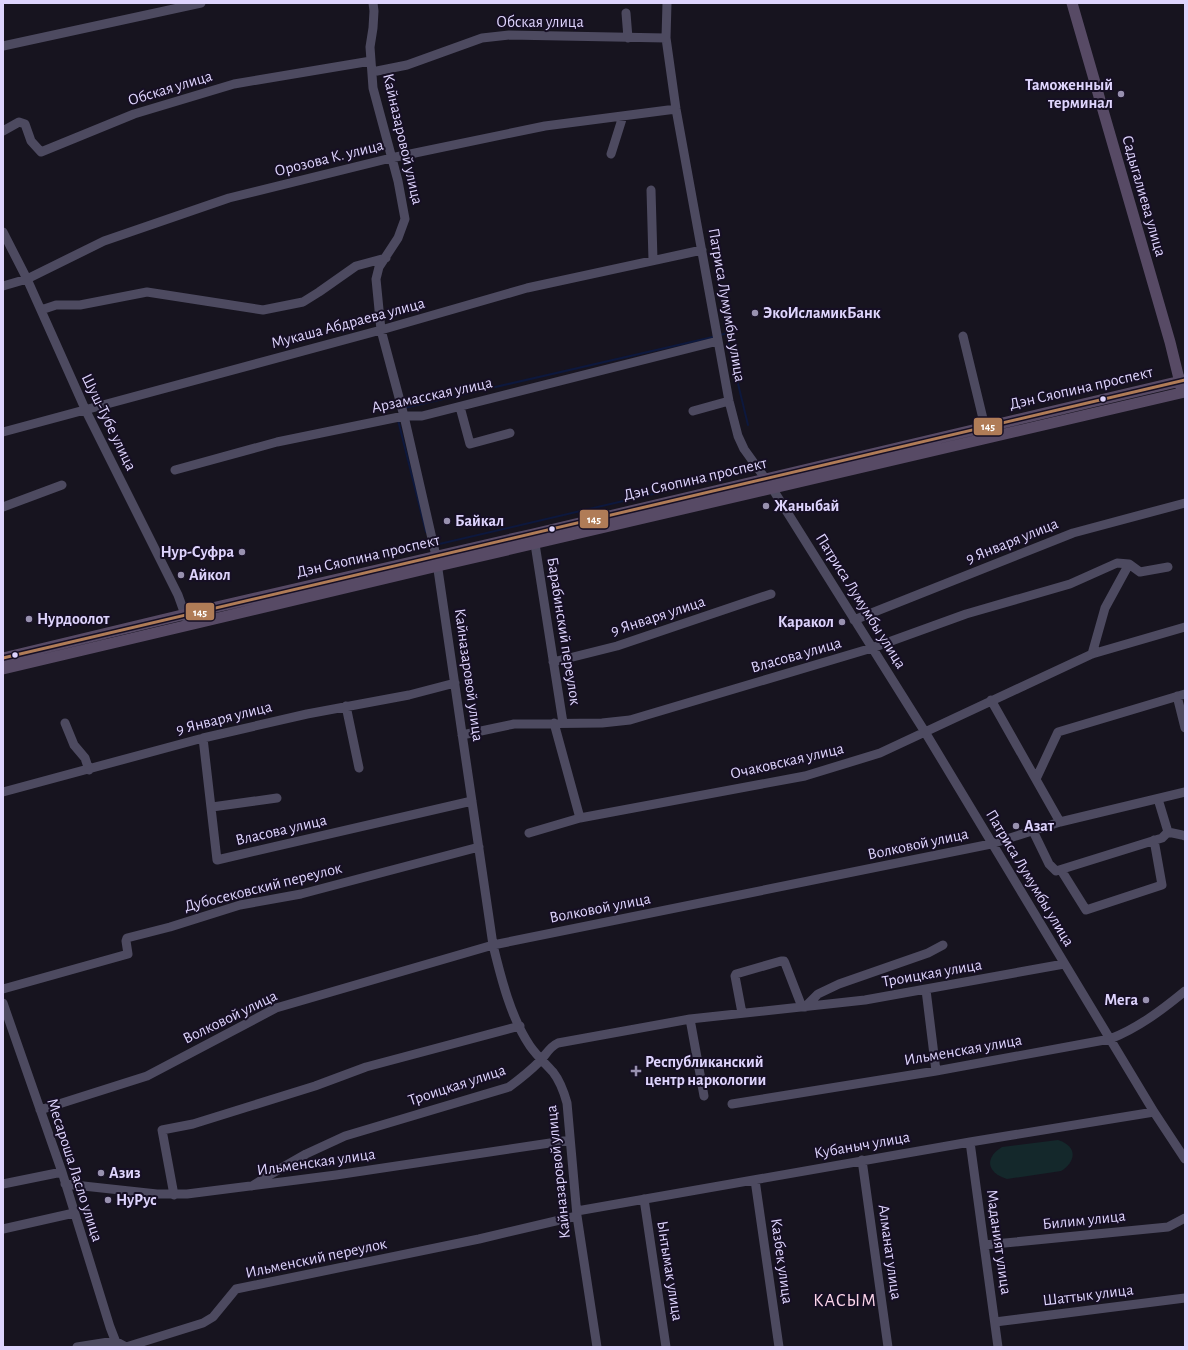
<svg xmlns="http://www.w3.org/2000/svg" width="1188" height="1350" viewBox="0 0 1188 1350" font-family="'Alegreya Sans',sans-serif">
<style>
.garden{fill:#14282b}
.lines{fill:none;stroke-linecap:round;stroke-linejoin:round}
.stream{stroke:#0d183d;stroke-width:2}
.minor{stroke:#4d4a60;stroke-width:9}
.major{stroke:#574a65;stroke-width:11}
.bus-1-casing{stroke:#160f24;stroke-width:6}
.bus-1{stroke:#b07c57;stroke-width:3}
.poi-dot{fill:#9891af;stroke:#160f24;stroke-width:1.5}
.bus-dot{fill:#ded4fd;stroke:#160f24;stroke-width:1.5}
.labels{text-anchor:middle;dominant-baseline:central;stroke-width:4;stroke-linejoin:round;paint-order:stroke}
.street-label{font-size:16px;fill:#ded4fd;stroke:#160f24}
.poi-label{font-size:16px;font-weight:bold;fill:#ded4fd;stroke:#160f24;text-anchor:start}
.quarter-label{font-size:18px;letter-spacing:1px;fill:#fdd6ea;stroke:#160f24}
.line-badge{stroke:#160f24;stroke-width:1.5}
.badge-label{font-size:11px;text-anchor:middle;font-weight:bold;fill:#fff}
</style>
<rect width="100%" height="100%" fill="#17141f"/>
<path class="garden" d="M1058 1140C1077 1146 1077 1161 1061 1171L1007 1179C987 1173 984 1158 1002 1147Z"/>
<g class="lines">
<path class="stream" d="M720 335 728 333 729 346
M732 359 748 425
M404 408 713 337
M398 420 426 532
M435 545 756 470"/>
<path class="minor" d="M373 3 374 11 373 28 370 47 373 88 398 181 405 219 398 238 379 267 376 279 381 330 404 416 436 556 493 945C501 978 511 1018 530 1046 537 1056 545 1063 553 1072 560 1081 564 1092 567 1103L577 1216 597 1347
M667 3 666 38 676 109 729 401 738 436 744 449 772 488 925 732 1154 1112 1185 1159
M626 13 628 38
M3 46 201 3
M372 72 407 65 482 38 509 35 666 38
M3 131 19 122 25 124 31 141 41 152 134 114 234 84 371 61
M611 154 623 116
M651 190 653 260
M3 232 27 279 86 411 178 595 187 620
M3 286 27 279 104 241 229 198 391 158 545 126 676 109
M41 310 56 305H80L147 292 263 310 303 302 319 292 356 266 386 258
M963 336 985 427
M460 407 470 444 510 433
M693 411 729 401
M3 432 381 330 527 288 702 250
M175 470 277 442 404 416H422L718 341
M3 507 62 485
M535 544 563 723
M854 620 1073 533 1185 503
M1092 654 1105 608 1129 564
M553 662 617 646 771 594
M1177 696 1185 728
M991 700 1060 822
M346 706 359 768
M65 723 74 745 85 758 89 770
M554 723 580 818
M462 735 514 724 602 723 630 720 872 648 966 614 1070 584 1117 563 1129 564 1140 572 1168 567
M203 738 217 860 472 801
M1036 779 1058 732 1185 694
M3 792 203 738 307 714 409 695 455 683
M212 807 277 798
M1033 831 1049 864 1056 871 1162 838 1168 832 1158 799
M1168 832 1182 835 1185 836
M529 833 580 818 805 776 880 753 1092 654 1185 627
M1061 870 1086 910 1162 885 1154 840
M3 989 128 954 126 941 127 938 170 927 240 905 301 894 479 847
M926 990 936 1071
M3 1003 62 1172 110 1327 117 1345
M805 1007 818 994 839 984 928 953 943 945
M742 1013 735 976 736 974 781 961H784L785 963 802 1007
M690 1019 704 1096
M732 1104 936 1071 1110 1039C1138 1028 1162 1010 1185 991
M40 1110 147 1076 276 1008 493 945 991 844 1060 822 1185 792
M970 1142 998 1347
M862 1160 888 1347
M755 1180 779 1347
M3 1184 62 1172
M65 1184 157 1194H187L336 1175 570 1140
M252 1186 271 1174 306 1154 345 1136 509 1087C520 1079 530 1071 540 1061 546 1055 549 1047 558 1043L690 1019 865 1000 1064 964
M174 1195 162 1130 193 1124 315 1086 366 1067 520 1026
M644 1199 666 1347
M577 1211 970 1142 1154 1112
M3 1229 74 1213
M984 1245 1168 1227 1185 1218
M995 1322 1185 1298
M77 1347 115 1341 126 1347 203 1323 213 1317 236 1289 479 1239 577 1216"/>
<path class="major" d="M1072 3 1170 342 1181 387
M3 658 186 614 533 534 1185 380
M3 669 438 566 1185 392"/>
<g class="bus-1-casing">
<path id="bus-1" d="M3 658 1185 380"/>
</g>
<use href="#bus-1" class="bus-1"/>
</g>
<g class="poi-dot">
<circle cx="1121" cy="94" r="4"/>
<circle cx="755" cy="313" r="4"/>
<circle cx="766" cy="506" r="4"/>
<circle cx="447" cy="521" r="4"/>
<circle cx="242" cy="552" r="4"/>
<circle cx="181" cy="575" r="4"/>
<circle cx="29" cy="619" r="4"/>
<circle cx="842" cy="622" r="4"/>
<circle cx="1016" cy="826" r="4"/>
<circle cx="1146" cy="1000" r="4"/>
<path d="M634 1065h4v4h4v4h-4v4h-4v-4h-4v-4h4z"/>
<circle cx="101" cy="1173" r="4"/>
<circle cx="108" cy="1200" r="4"/>
</g>
<g class="bus-dot">
<circle cx="1103" cy="399" r="3.5"/>
<circle cx="552" cy="529" r="3.5"/>
<circle cx="15" cy="655" r="3.5"/>
</g>
<g class="labels">
<g class="street-label">
<text x="540" y="22">Обская улица</text>
<text transform="translate(170 88) rotate(-17)">Обская улица</text>
<text transform="translate(403 139) rotate(77)">Кайназаровой улица</text>
<text transform="translate(329 158) rotate(-14)">Орозова К. улица</text>
<text transform="translate(1144 196) rotate(74)">Садыгалиева улица</text>
<text transform="translate(727 305) rotate(80)">Патриса Лумумбы улица</text>
<text transform="translate(348 323) rotate(-15)">Мукаша Абдраева улица</text>
<text transform="translate(1081 388) rotate(-13)">Дэн Сяопина проспект</text>
<text transform="translate(432 395) rotate(-12)">Арзамасская улица</text>
<text transform="translate(109 422) rotate(64)">Шуш-Тубе улица</text>
<text transform="translate(695 479) rotate(-13)">Дэн Сяопина проспект</text>
<text transform="translate(1012 541) rotate(-22)">9 Января улица</text>
<text transform="translate(368 556) rotate(-13)">Дэн Сяопина проспект</text>
<text transform="translate(861 601) rotate(58)">Патриса Лумумбы улица</text>
<text transform="translate(658 616) rotate(-18)">9 Января улица</text>
<text transform="translate(564 631) rotate(81)">Барабинский переулок</text>
<text transform="translate(796 655) rotate(-16)">Власова улица</text>
<text transform="translate(469 675) rotate(82)">Кайназаровой улица</text>
<text transform="translate(224 718) rotate(-14)">9 Января улица</text>
<text transform="translate(787 761) rotate(-13)">Очаковская улица</text>
<text transform="translate(281 830) rotate(-13)">Власова улица</text>
<text transform="translate(918 844) rotate(-12)">Волковой улица</text>
<text transform="translate(1030 878) rotate(59)">Патриса Лумумбы улица</text>
<text transform="translate(263 887) rotate(-14)">Дубосековский переулок</text>
<text transform="translate(600 908) rotate(-11)">Волковой улица</text>
<text transform="translate(932 973) rotate(-10)">Троицкая улица</text>
<text transform="translate(230 1017) rotate(-26)">Волковой улица</text>
<text transform="translate(963 1050) rotate(-10)">Ильменская улица</text>
<text transform="translate(457 1085) rotate(-18)">Троицкая улица</text>
<text transform="translate(862 1145) rotate(-10)">Кубаныч улица</text>
<text transform="translate(316 1162) rotate(-8)">Ильменская улица</text>
<text transform="translate(75 1170) rotate(72)">Месароша Ласло улица</text>
<text transform="translate(558 1172) rotate(-96)">Кайназаровой улица</text>
<text transform="translate(1084 1220) rotate(-6)">Билим улица</text>
<text transform="translate(999 1242) rotate(82)">Маданият улица</text>
<text transform="translate(890 1252) rotate(82)">Алманат улица</text>
<text transform="translate(316 1258) rotate(-12)">Ильменский переулок</text>
<text transform="translate(782 1261) rotate(82)">Казбек улица</text>
<text transform="translate(670 1271) rotate(81)">Ынтымак улица</text>
<text transform="translate(1088 1295) rotate(-7)">Шаттык улица</text>
</g>
<g class="poi-label">
<text x="1113" y="85" text-anchor="end">Таможенный<tspan x="1113" dy="18">терминал</tspan></text>
<text x="763" y="313">ЭкоИсламикБанк</text>
<text x="774" y="506">Жаныбай</text>
<text x="455" y="521">Байкал</text>
<text x="234" y="552" text-anchor="end">Нур-Суфра</text>
<text x="189" y="575">Айкол</text>
<text x="37" y="619">Нурдоолот</text>
<text x="834" y="622" text-anchor="end">Каракол</text>
<text x="1024" y="826">Азат</text>
<text x="1138" y="1000" text-anchor="end">Мега</text>
<text x="645" y="1062">Республиканский<tspan x="645" dy="18">центр наркологии</tspan></text>
<text x="109" y="1173">Азиз</text>
<text x="116" y="1200">НуРус</text>
</g>
<g class="quarter-label">
<text x="845" y="1301">КАСЫМ</text>
</g>
</g>
<g class="line-badge">
<rect x="973" y="417" width="30" height="19" rx="4" fill="#b07c57"/>
<rect x="579" y="509" width="30" height="20" rx="4" fill="#b07c57"/>
<rect x="185" y="602" width="30" height="19" rx="4" fill="#b07c57"/>
</g>
<g class="badge-label">
<text x="988" y="430">145</text>
<text x="594" y="523">145</text>
<text x="200" y="616">145</text>
</g>
<rect width="1188" height="1350" fill="none" stroke="#ded4fd" stroke-width="8"/>
</svg>
